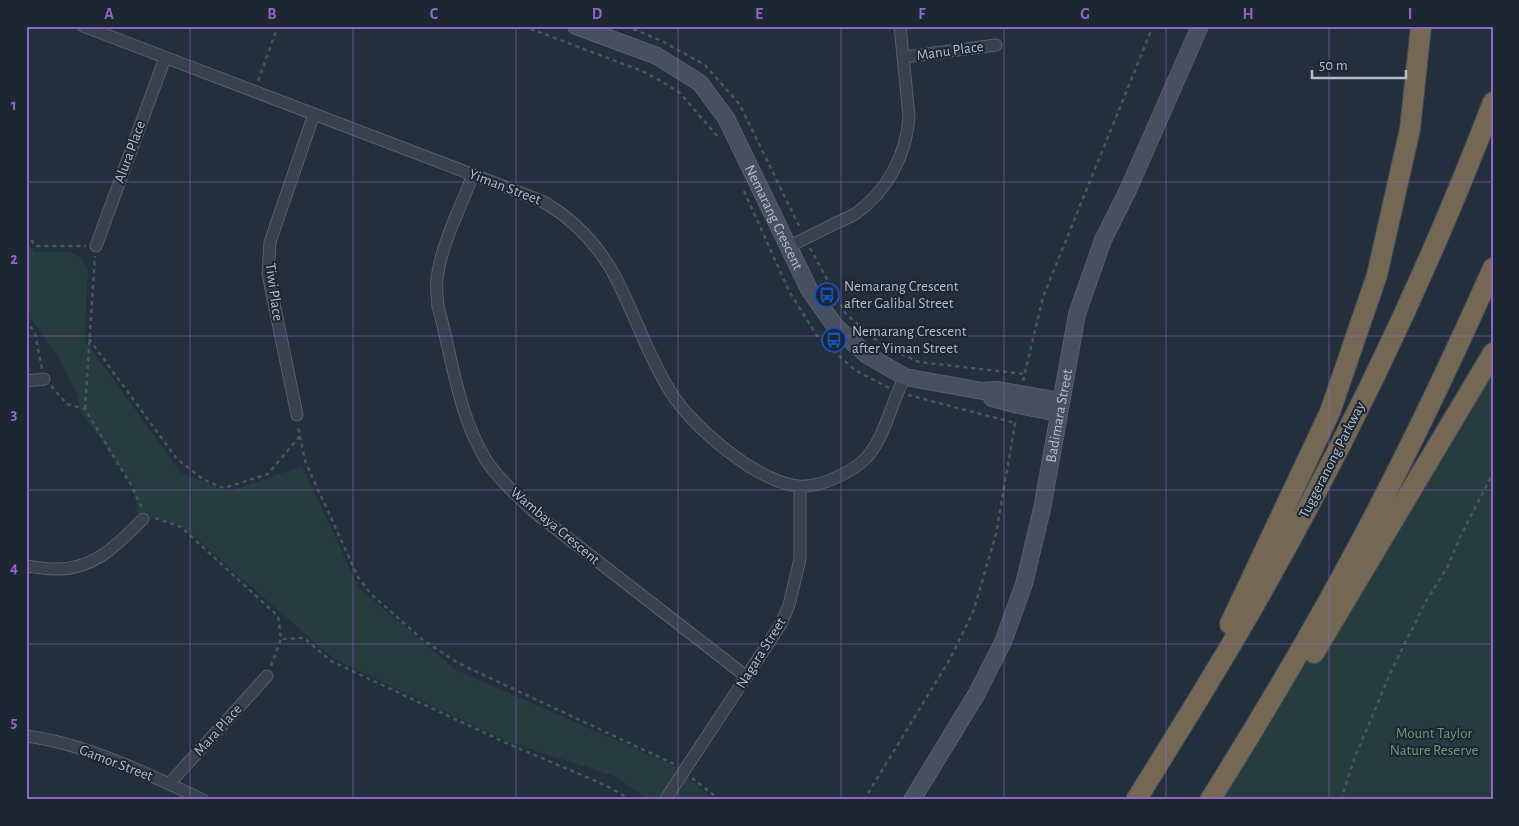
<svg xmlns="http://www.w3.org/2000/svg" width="1519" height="826" viewBox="0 0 1519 826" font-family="'Alegreya Sans',sans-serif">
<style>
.green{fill:#263c3f}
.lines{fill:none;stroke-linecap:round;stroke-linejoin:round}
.street-casing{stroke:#565f6c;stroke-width:13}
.secondary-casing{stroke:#565f6c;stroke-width:18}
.highway-casing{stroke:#434c59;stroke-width:22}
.path{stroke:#44595c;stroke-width:2.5;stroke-dasharray:4 4;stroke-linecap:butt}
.street{stroke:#38414e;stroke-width:11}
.secondary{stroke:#465061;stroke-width:16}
.highway{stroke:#746855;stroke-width:20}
.grid{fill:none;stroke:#9266c3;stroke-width:1;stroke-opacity:0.55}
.labels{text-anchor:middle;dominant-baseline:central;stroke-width:4;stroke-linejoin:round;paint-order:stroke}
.street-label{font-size:15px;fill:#b4bcc9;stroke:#1d2633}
.poi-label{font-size:15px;fill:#b4bcc9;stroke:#1d2633;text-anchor:start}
.park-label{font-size:15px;fill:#6b9a76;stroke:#1d2633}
.neatline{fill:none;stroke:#9266c3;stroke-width:2}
.grid-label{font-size:16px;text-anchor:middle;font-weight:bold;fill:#9266c3}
</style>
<rect width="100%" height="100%" fill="#242f3e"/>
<path class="green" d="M26 241 35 252H68L79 256 88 269 85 340 180 472 227 492 302 466 359 588 456 670 675 766 714 800H648L617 777 506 741 334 659 182 526 138 514 133 485 81 411 76 391 59 357 26 313Z
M1493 369V800H1212Z"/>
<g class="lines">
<g class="street-casing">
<path id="street" d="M83 26 542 201C570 217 594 241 611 269 633 308 646 353 670 391 691 426 757 482 798 486 819 488 851 473 866 458 885 438 891 402 905 377
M904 57 996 45
M473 175C461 207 441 244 437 279 436 288 437 297 438 306 452 357 458 415 486 460 499 480 517 495 533 511L747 677
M96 246 165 58
M789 247C803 239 819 232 834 224 840 221 848 218 855 214 887 192 907 154 909 116L900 26
M26 381 44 379
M297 415 268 274 270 242 314 114
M26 566C35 567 45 569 54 569 93 571 117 545 143 519
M26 736C84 743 151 775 203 800
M169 784 267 676
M665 800 781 624 789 605 800 559V487"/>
</g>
<g class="secondary-casing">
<g id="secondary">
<path id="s1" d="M576 26 657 56 700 83 726 118 809 289 835 326 867 355 905 377 982 391 998 390 1060 401"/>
<path d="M992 398 1018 405 1058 413"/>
<path id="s2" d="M912 800 976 695 1003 642 1024 584 1042 509 1077 314 1103 240 1128 190 1200 26"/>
</g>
</g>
<g class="highway-casing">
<path id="highway" d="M1230 624 1330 412 1377 275 1410 129 1421 26
M1314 653 1493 353
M1136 800C1182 726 1228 653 1270 577 1355 425 1431 265 1493 102
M1210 800C1274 698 1335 594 1389 487 1426 415 1460 342 1493 268"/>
</g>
<path class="path" d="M523 26 642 71 661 81 680 93 718 137
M626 26 662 41 705 65 740 105 800 228
M258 81 278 26
M744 191 789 291 817 336 855 370 889 388
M26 234 36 246H86
M810 248 845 313 882 345 919 362 1024 374
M26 320 35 333 42 369
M89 339 177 459 204 480 224 488 268 474 300 436 298 426
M1023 381 1043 297 1153 26
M51 386 67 404 85 409 131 485 142 508
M908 395 1015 423
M85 409 95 256
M300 436 305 461 358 577 371 594 423 640 458 663 676 765
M155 518 181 527 278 616 281 639 304 638 331 661 504 742 605 785 631 800
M271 666 281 639
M692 778 720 800
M864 800 950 659 973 612 996 534 1016 418
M1341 800 1355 757 1393 667 1425 603 1448 566 1459 539 1493 473"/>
<use href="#street" class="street"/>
<use href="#secondary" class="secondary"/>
<use href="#highway" class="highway"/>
</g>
<path class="grid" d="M190 26V800M353 26V800M516 26V800M678 26V800M841 26V800M1004 26V800M1166 26V800M1329 26V800M26 182H1493M26 336H1493M26 490H1493M26 644H1493"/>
<defs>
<g id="bus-ring" transform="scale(1.25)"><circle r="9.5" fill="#1d2633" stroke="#1a4fb4" stroke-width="1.5"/><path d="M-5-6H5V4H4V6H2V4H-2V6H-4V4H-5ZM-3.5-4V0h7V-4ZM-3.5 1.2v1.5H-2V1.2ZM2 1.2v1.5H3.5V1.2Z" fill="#1a4fb4"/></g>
</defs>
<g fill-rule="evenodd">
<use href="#bus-ring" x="827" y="295"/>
<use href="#bus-ring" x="834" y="340"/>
</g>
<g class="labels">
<g class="street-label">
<text transform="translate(950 51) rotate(-8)">Manu Place</text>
<text transform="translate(130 152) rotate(-70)">Alura Place</text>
<text transform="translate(505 187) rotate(21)">Yiman Street</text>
<text stroke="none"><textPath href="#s1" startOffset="291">Nemarang Crescent</textPath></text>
<text transform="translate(274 292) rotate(82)">Tiwi Place</text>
<text stroke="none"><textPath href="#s2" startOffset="416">Badimara Street</textPath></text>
<text transform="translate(1332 460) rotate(-63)">Tuggeranong Parkway</text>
<text transform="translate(555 526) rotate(40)">Wambaya Crescent</text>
<text transform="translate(761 653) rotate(-58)">Nagara Street</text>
<text transform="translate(218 730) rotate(-48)">Mara Place</text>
<text transform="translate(116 763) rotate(21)">Gamor Street</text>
</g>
<g class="poi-label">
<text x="844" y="286">Nemarang Crescent<tspan x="844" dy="17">after Galibal Street</tspan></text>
<text x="852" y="331">Nemarang Crescent<tspan x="852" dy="17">after Yiman Street</tspan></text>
</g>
<g class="park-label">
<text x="1434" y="733">Mount Taylor<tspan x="1434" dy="17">Nature Reserve</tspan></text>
</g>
</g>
<rect width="1519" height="826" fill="none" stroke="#1d2633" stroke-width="55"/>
<path d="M1312 70v8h94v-8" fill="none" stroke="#b4bcc9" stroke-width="2.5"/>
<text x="1319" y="70" font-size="15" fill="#b4bcc9" stroke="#1d2633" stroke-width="4" paint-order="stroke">50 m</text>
<rect x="28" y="28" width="1464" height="770" class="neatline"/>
<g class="grid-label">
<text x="109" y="19">A</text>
<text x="272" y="19">B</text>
<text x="434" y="19">C</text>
<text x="597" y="19">D</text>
<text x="759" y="19">E</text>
<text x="922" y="19">F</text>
<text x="1085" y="19">G</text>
<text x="1248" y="19">H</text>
<text x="1410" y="19">I</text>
<text x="14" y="110">1</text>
<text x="14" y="264">2</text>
<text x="14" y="419">3</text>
<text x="14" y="573">4</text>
<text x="14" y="727">5</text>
</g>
</svg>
